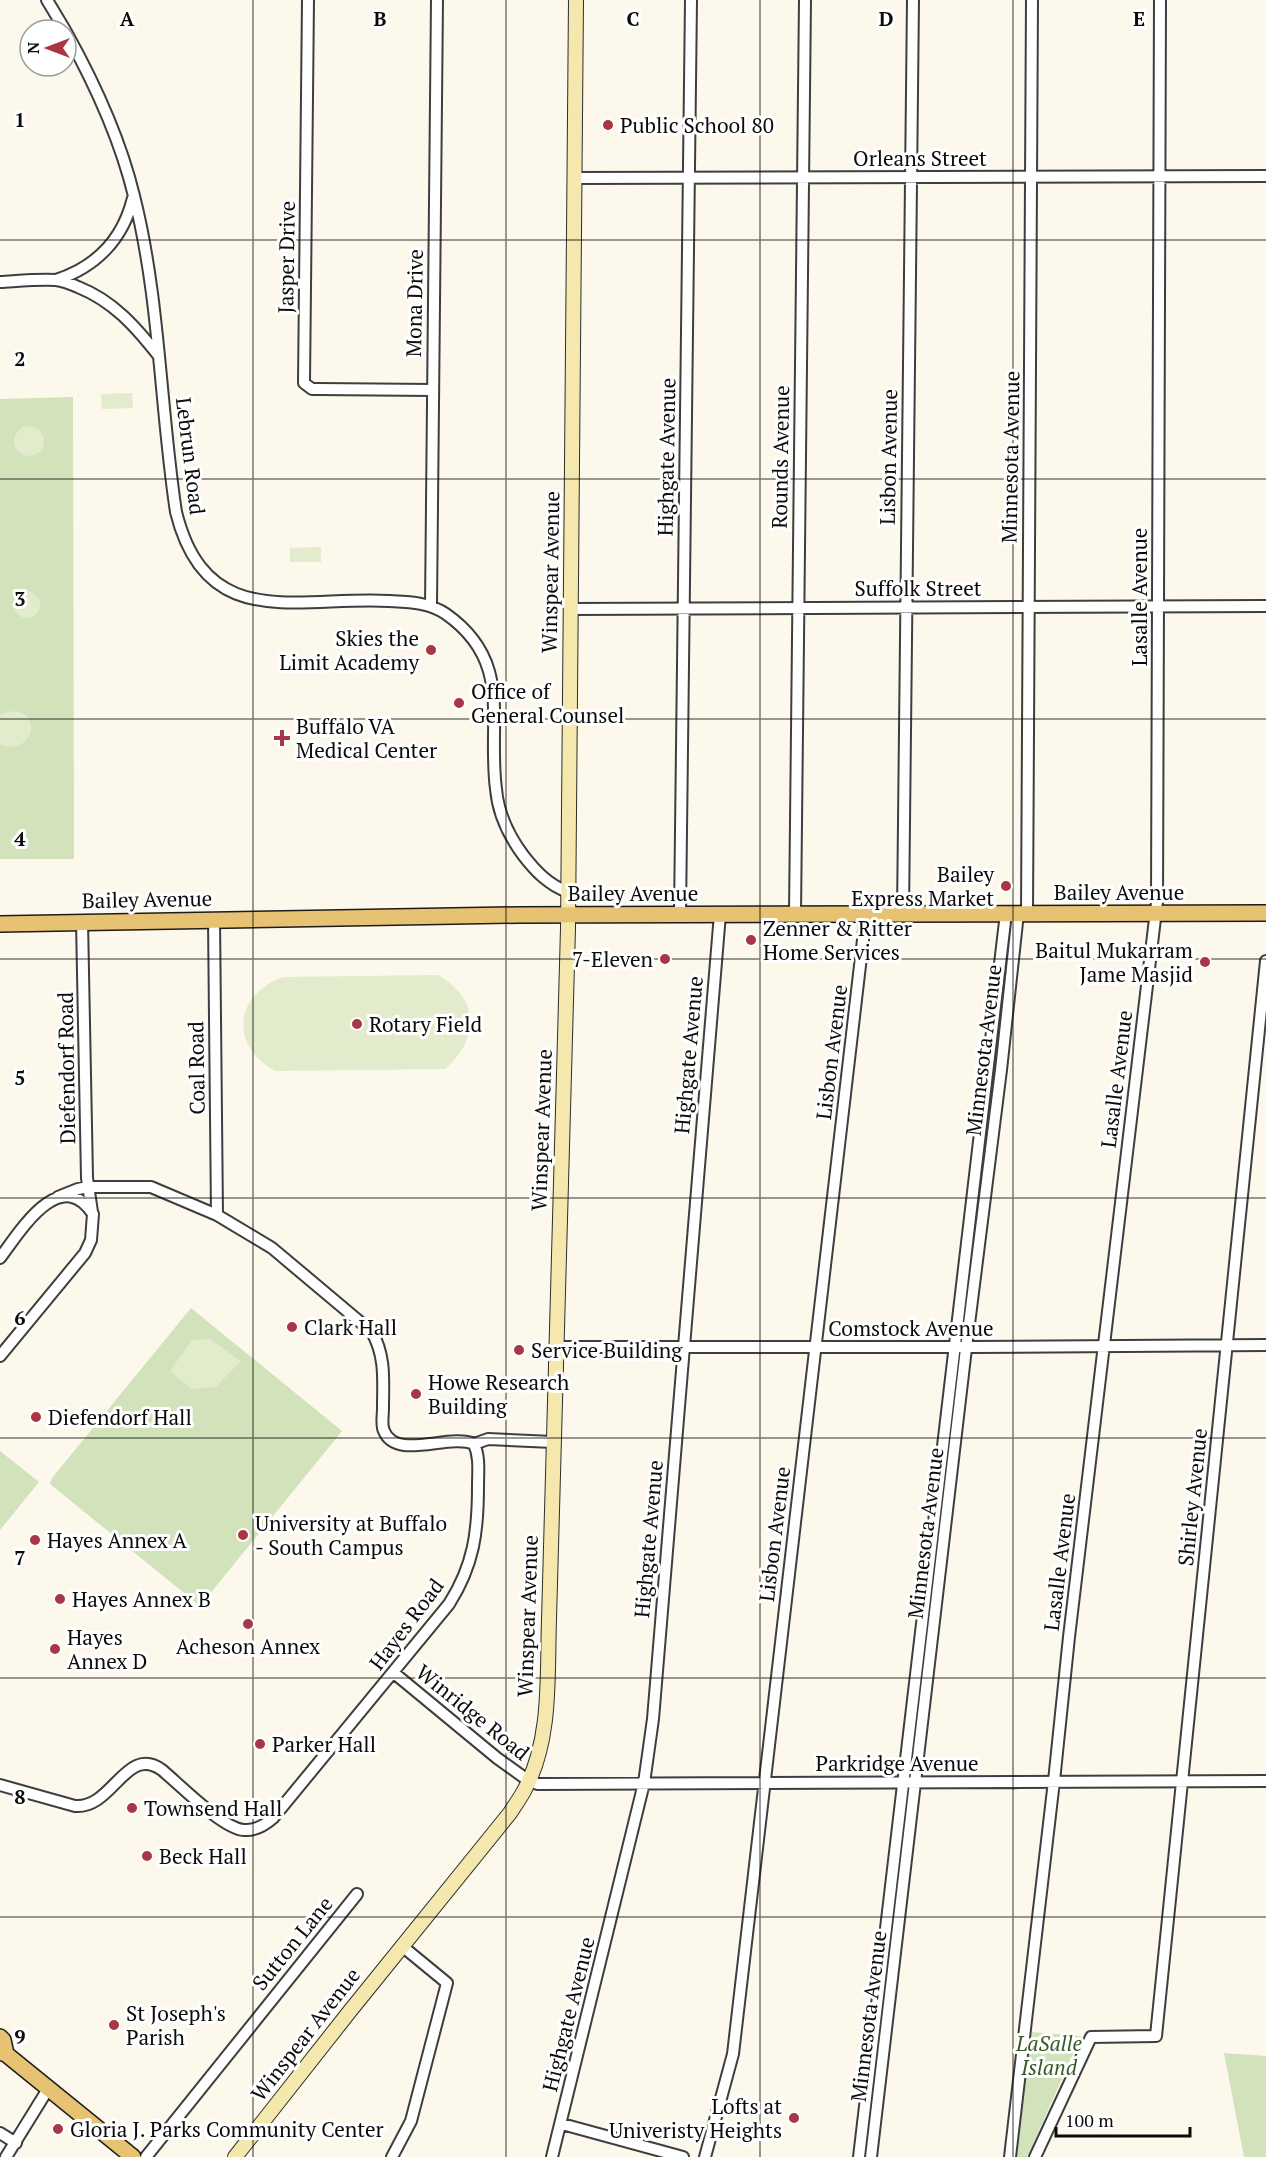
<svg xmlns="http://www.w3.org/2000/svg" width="1266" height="2157" viewBox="0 0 1266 2157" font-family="'PT Serif',serif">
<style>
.green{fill:#d2e2ba}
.pitch{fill:#e2ebcb}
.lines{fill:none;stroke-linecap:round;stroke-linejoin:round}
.street-casing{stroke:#3e3e3e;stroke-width:14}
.secondary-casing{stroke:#2d2d2d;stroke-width:16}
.primary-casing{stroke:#1c1c1c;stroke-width:18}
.street{stroke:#fff;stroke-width:10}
.secondary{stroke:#f4e8af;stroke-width:14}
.primary{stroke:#e6c272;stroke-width:15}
.grid{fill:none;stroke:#0b0b0b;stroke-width:1.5;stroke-opacity:0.55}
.poi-dot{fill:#a93644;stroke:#fff;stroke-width:2}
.labels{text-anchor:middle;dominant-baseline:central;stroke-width:6;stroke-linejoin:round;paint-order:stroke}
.poi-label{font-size:21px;fill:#0b0b0b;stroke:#fff;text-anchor:start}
.street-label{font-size:21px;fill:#0b0b0b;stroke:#fff}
.park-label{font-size:21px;font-style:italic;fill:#345a25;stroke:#fff}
.grid-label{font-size:20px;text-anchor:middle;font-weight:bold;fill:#0b0b0b;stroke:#fff;stroke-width:6;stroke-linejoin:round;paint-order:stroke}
</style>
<rect width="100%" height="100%" fill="#fcf8ec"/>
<path class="green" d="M73 397 74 859H0V399Z
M385 656H406V668H386Z
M1004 970 1006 972 988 1122 986 1123Z
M985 1136 987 1139 964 1332 962 1333Z
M191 1308 342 1431 200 1606 50 1484 52 1478Z
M0 1451 39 1482 0 1530Z
M906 1800H908L885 1990H883Z
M1030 2032 1081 2036 1027 2157H1016Z
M1224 2053 1266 2056V2157H1244Z"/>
<path class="pitch" d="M132 393 133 408 102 409 101 394Z
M14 441a15 15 0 1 1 30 0a15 15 0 1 1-30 0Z
M321 547V562H290V548Z
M14 605a13 13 0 1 1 26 0a13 13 0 1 1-26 0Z
M15 711C44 716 31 756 0 745V714Z
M438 975C480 999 480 1039 445 1069L275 1071C229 1045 234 995 283 977Z
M210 1339 241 1361 216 1387 191 1389 170 1371 192 1340Z"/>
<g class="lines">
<g class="street-casing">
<path id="street" d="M47 0 65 30
M308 0 304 383 312 389H317L433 390
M66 32C95 84 120 138 134 196 160 299 160 407 176 512 206 633 297 596 389 601 408 602 429 602 446 614 514 662 487 721 496 789 498 813 509 836 523 855 536 872 549 885 568 892
M575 178 1266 176
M56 280C96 267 123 239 133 198
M0 282C18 281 38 279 56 280 64 281 71 284 78 287 113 301 135 326 158 355
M431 606 437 0
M570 609 1266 606
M680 914 691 0
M795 914 805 0
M903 914 913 0
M1027 914 1032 0
M214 919 217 1215
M82 921 87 1178 92 1212
M0 1258C19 1233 60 1164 93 1214L91 1240 85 1253 0 1356
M556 1347H972L1266 1345
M474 1444 488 1439 553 1442
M394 1673 497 1758 529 1781 538 1784 1266 1781
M0 1785 75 1806C113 1809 126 1744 162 1770 179 1784 223 1829 244 1830 255 1831 265 1825 273 1818L449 1604C474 1565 478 1531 478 1486 478 1472 480 1457 474 1444 449 1433 396 1461 384 1431 381 1425 383 1416 383 1408 383 1381 386 1357 372 1332L272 1248 217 1215 151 1187H88L78 1189 58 1197
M562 2124 683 2157
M0 2133 16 2143
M6 2157 48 2089
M146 2157 357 1894
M392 2157 411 2121 447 1983 402 1946
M552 2157 644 1783 653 1719 720 914
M705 2157 733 2054 866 914
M859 2157 1006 913
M871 2157 967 1340 1001 1070 1018 913
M1010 2157 1054 1781 1069 1637 1157 902 1160 0
M1035 2157 1091 2037 1156 2036 1266 961"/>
</g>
<g class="secondary-casing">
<path id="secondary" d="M235 2157 350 2011 510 1813C515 1805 521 1797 525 1789 552 1739 547 1674 549 1620L568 928 576 0"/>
</g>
<g class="primary-casing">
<path id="primary" d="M0 924 517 915 1266 913
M0 2037 3 2040 6 2054
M0 2052 6 2054 133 2157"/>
</g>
<use href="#street" class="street"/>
<use href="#secondary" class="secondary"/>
<use href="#primary" class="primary"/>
</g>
<path class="grid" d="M253 0V2157M506 0V2157M760 0V2157M1013 0V2157M0 240H1266M0 479H1266M0 719H1266M0 959H1266M0 1198H1266M0 1438H1266M0 1678H1266M0 1917H1266"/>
<g class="poi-dot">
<circle cx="608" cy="125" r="6"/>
<circle cx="431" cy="650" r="6"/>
<circle cx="459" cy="703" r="6"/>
<path d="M279 729h6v6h6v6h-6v6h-6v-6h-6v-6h6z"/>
<circle cx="1006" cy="886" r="6"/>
<circle cx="751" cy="940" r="6"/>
<circle cx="665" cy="959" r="6"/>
<circle cx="1205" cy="962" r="6"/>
<circle cx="357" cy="1024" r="6"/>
<circle cx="292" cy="1327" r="6"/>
<circle cx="519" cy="1350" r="6"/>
<circle cx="416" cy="1394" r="6"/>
<circle cx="36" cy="1417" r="6"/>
<circle cx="243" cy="1535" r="6"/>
<circle cx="35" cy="1540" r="6"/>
<circle cx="60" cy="1599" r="6"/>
<circle cx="248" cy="1624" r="6"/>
<circle cx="55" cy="1649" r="6"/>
<circle cx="260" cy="1744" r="6"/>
<circle cx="132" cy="1808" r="6"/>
<circle cx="147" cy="1856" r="6"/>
<circle cx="114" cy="2025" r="6"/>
<circle cx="794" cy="2118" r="6"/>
<circle cx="58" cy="2129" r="6"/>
</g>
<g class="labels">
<g class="poi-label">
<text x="620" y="125">Public School 80</text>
<text x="419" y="638" text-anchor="end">Skies the<tspan x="419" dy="24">Limit Academy</tspan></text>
<text x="471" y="691">Office of<tspan x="471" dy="24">General Counsel</tspan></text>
<text x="296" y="726">Buffalo VA<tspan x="296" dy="24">Medical Center</tspan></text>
<text x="994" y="874" text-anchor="end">Bailey<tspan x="994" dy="24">Express Market</tspan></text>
<text x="763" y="928">Zenner &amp; Ritter<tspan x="763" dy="24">Home Services</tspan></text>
<text x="1193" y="950" text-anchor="end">Baitul Mukarram<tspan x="1193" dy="24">Jame Masjid</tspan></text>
<text x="653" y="959" text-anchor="end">7-Eleven</text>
<text x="369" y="1024">Rotary Field</text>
<text x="304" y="1327">Clark Hall</text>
<text x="531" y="1350">Service Building</text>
<text x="428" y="1382">Howe Research<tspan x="428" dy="24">Building</tspan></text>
<text x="48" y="1417">Diefendorf Hall</text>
<text x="255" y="1523">University at Buffalo<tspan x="255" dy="24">- South Campus</tspan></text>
<text x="47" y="1540">Hayes Annex A</text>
<text x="72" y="1599">Hayes Annex B</text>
<text x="67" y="1637">Hayes<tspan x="67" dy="24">Annex D</tspan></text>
<text x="248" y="1646" text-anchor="middle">Acheson Annex</text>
<text x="272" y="1744">Parker Hall</text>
<text x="144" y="1808">Townsend Hall</text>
<text x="159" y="1856">Beck Hall</text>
<text x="126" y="2013">St Joseph's<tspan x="126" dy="24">Parish</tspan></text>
<text x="782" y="2106" text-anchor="end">Lofts at<tspan x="782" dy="24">Univeristy Heights</tspan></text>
<text x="70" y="2129">Gloria J. Parks Community Center</text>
</g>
<g class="street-label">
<text x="920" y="158">Orleans Street</text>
<text transform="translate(286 257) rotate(-89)">Jasper Drive</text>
<text transform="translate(414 303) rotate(-89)">Mona Drive</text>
<text transform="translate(191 456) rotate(83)">Lebrun Road</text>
<text transform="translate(666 457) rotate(-89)">Highgate Avenue</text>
<text transform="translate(780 457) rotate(-89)">Rounds Avenue</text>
<text transform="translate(888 457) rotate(-89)">Lisbon Avenue</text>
<text transform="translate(1010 457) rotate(-89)">Minnesota Avenue</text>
<text transform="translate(550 572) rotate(-89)">Winspear Avenue</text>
<text x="918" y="588">Suffolk Street</text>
<text transform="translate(1139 597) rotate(-90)">Lasalle Avenue</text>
<text x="1119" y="892">Bailey Avenue</text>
<text x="633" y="893">Bailey Avenue</text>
<text transform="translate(147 899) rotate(-1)">Bailey Avenue</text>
<text transform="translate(983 1050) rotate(-83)">Minnesota Avenue</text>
<text transform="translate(831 1052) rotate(-83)">Lisbon Avenue</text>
<text transform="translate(688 1055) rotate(-85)">Highgate Avenue</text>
<text transform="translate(66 1068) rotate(-91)">Diefendorf Road</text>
<text transform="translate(196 1068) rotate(-91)">Coal Road</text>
<text transform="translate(1116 1079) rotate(-83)">Lasalle Avenue</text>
<text transform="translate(541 1130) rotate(-88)">Winspear Avenue</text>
<text x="911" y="1328">Comstock Avenue</text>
<text transform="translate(1192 1497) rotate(-84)">Shirley Avenue</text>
<text transform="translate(925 1533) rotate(-83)">Minnesota Avenue</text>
<text transform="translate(774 1534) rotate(-83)">Lisbon Avenue</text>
<text transform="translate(648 1539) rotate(-85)">Highgate Avenue</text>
<text transform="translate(1059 1562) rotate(-83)">Lasalle Avenue</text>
<text transform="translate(527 1616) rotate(-88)">Winspear Avenue</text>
<text transform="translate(406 1624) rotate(-53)">Hayes Road</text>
<text transform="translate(473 1712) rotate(39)">Winridge Road</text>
<text x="897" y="1763">Parkridge Avenue</text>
<text transform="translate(292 1943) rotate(-51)">Sutton Lane</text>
<text transform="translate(568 2014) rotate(-76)">Highgate Avenue</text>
<text transform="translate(868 2016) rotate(-83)">Minnesota Avenue</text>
<text transform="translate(305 2034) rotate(-52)">Winspear Avenue</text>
</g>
<g class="park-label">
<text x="1049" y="2043">LaSalle<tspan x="1049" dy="24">Island</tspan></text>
</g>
</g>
<g class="grid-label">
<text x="127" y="26">A</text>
<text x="380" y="26">B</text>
<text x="633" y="26">C</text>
<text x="886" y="26">D</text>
<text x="1139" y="26">E</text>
<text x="20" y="127">1</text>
<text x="20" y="366">2</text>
<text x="20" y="606">3</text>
<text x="20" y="846">4</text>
<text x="20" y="1085">5</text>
<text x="20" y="1325">6</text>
<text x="20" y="1565">7</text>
<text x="20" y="1804">8</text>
<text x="20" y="2044">9</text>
</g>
<g transform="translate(48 48) rotate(270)"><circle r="28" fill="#ffffff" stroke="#9d9d9d" stroke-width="1.5"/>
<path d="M0-4.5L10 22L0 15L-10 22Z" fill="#a93644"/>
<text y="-9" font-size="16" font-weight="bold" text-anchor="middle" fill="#0b0b0b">N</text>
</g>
<path d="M1056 2127v9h134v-9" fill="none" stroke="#0b0b0b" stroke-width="3"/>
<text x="1065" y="2127" font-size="18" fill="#0b0b0b" stroke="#ffffff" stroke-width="4.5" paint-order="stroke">100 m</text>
</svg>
